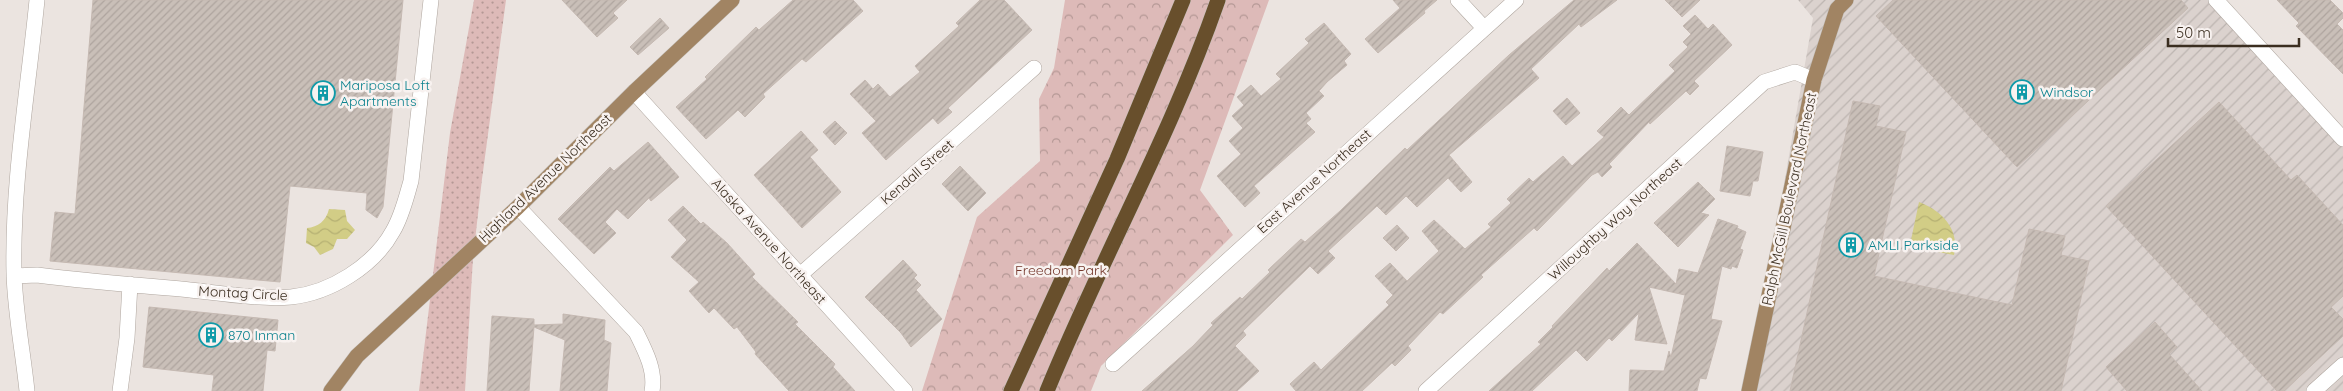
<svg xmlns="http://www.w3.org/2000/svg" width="2343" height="391" viewBox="0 0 2343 391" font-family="Quicksand,sans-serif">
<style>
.industrial{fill:url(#industrial-furrows)}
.grass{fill:url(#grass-dots)}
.forest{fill:url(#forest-crowns)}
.water{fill:url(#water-waves)}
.building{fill:url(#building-hatch);stroke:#c5b9b2}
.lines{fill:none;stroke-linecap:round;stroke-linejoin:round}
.minor-casing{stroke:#afa69f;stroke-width:16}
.major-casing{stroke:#c4c0bc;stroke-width:16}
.highway-casing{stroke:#c4c0bc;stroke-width:16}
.minor{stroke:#fff;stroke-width:15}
.major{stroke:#a18463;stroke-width:15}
.highway{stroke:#684f2c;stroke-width:15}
.labels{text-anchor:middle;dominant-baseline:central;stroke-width:5;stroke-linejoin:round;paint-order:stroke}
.culture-label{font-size:14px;fill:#0d838f;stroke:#f8f2f0;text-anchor:start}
.street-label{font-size:14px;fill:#3b2e20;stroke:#f8f2f0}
.park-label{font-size:14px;fill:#73362a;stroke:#f8f2f0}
</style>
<defs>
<pattern id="industrial-furrows" width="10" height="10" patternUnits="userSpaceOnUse" patternTransform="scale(1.25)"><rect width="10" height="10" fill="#dbd2ce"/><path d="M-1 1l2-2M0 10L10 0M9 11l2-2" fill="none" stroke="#bdb5b1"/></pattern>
<pattern id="grass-dots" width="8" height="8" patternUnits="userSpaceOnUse" patternTransform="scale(1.25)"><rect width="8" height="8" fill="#ddbab8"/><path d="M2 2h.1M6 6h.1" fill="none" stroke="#b49895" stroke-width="1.8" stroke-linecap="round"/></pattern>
<pattern id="forest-crowns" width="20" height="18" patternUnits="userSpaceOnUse" patternTransform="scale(1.25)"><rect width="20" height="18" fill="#ddbab8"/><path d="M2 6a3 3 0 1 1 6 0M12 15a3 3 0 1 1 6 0" fill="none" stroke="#b49895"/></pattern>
<pattern id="water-waves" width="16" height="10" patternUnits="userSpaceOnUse" patternTransform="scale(1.25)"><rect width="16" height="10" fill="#d2cd86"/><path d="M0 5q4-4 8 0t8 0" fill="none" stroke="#b5b073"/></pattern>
<pattern id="building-hatch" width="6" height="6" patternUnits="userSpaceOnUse" patternTransform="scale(1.25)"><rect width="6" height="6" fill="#c9bfb8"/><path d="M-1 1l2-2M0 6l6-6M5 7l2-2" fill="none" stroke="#aea49e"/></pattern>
</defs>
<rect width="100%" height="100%" fill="#ebe4e0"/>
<path class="industrial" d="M1798 0H2224L2343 132V391H1748L1813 18Z"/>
<path class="grass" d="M474 0H506L482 179 473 258 465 391H419L450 133Z"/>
<path class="forest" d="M1065 0H1269L1200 190 1233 235 1101 366 1091 391H922L977 217 1040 161 1039 99 1054 68Z"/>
<path class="water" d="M1919 202C1942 211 1960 229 1954 255L1917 248 1911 240Z
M329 209 345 210 347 221 355 230 347 239H337L333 249 320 255 314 247 306 243 307 228C318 227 326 221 329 209Z"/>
<path class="building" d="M93 0H403L383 207 377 218 366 210 367 193 290 186 280 282 50 261 55 212 75 214Z
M562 0H627L613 13 618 18 597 37Z
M793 0H853L863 11 806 62 802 59 763 94 765 97 745 117 738 110 706 139 676 107 707 79 705 77 756 27 759 30Z
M980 0H1004L1032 30 948 108 952 112 938 124 933 118 886 160 862 133 876 121 850 94 865 80 873 89 878 84 890 97 920 72 915 66 959 26 956 23Z
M1393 0H1437L1424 11 1425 13 1378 53 1365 39 1400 8Z
M1574 0H1617L1581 27 1579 24 1531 69 1539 78 1449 155 1472 182 1461 192 1448 178 1417 207 1406 196 1386 215 1377 206 1328 251 1335 258 1318 274 1310 266 1243 331 1246 335 1235 346 1259 371 1237 391H1142L1193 346 1213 325 1211 323 1240 297 1242 299 1270 272 1268 270 1301 239 1305 242 1340 211 1405 148 1407 150 1509 55Z
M1665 0H1700L1682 17Z
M1893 0H2181L2188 8 2017 167 1876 16Z
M2277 0H2330L2343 13V18L2337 24 2343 30V74L2296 26 2299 23Z
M1695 15 1708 29 1713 24 1732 45 1694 81 1699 86 1690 95 1686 91 1650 124 1649 122 1609 164 1612 167 1602 177 1598 172 1592 175 1537 231 1534 228 1481 275 1483 277 1443 314 1440 312 1408 346 1411 350 1395 366 1392 363 1362 391H1296L1290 384 1314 362 1321 370 1389 305 1386 302 1393 295 1375 276 1390 263 1407 281 1439 251 1422 231 1434 220 1465 249 1491 227 1488 224 1511 203 1507 199 1529 178 1533 182 1563 156 1572 166 1604 137 1597 131 1621 107 1629 115 1675 71 1669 65 1688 47 1683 42 1691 34 1683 26Z
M660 18 669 28 638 55 630 47Z
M1324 23 1351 54 1344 61 1347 65 1327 82 1319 91 1324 96 1306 113 1311 119 1306 123 1315 132 1254 186 1260 193 1245 207 1217 176 1241 154 1229 141 1243 128 1232 116 1244 105 1237 97 1251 85 1261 96 1281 79 1276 74 1309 43 1305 39Z
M1567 98 1580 113 1566 125 1553 111Z
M1853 101 1880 106 1876 126 1906 132 1874 276 2012 305 2029 229 2065 236 2061 255 2089 261 2061 391H1790Z
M2219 102 2291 180 2297 175 2343 225V296L2331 307 2343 319V336L2284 391H2277L2106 206Z
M835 121 847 133 835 145 823 132Z
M801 131 818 150 810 157 841 192 802 228 754 175Z
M648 142 679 177 651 201 649 198 628 219 617 209 605 222 616 233 594 254 558 219 610 167 614 171Z
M1727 146 1763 152 1758 181H1753L1750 196 1720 191Z
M960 166 986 193 968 211 942 184Z
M1698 182 1715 199 1701 213 1709 215 1678 247 1654 223Z
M683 206 701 224 703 222 727 243 755 274 752 277 798 322 795 324 835 364 833 367 855 391H789L755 354 756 352 737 327 734 329 714 308 709 313 689 291 699 282 671 257 687 240 668 220Z
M1718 219 1738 226 1737 228 1746 232 1740 249 1743 250 1737 268 1732 266 1731 269 1722 266 1711 319 1722 321 1706 379 1700 378 1697 391H1629L1630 370 1664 371 1669 351 1671 357 1685 295 1649 287 1667 344 1635 340 1639 313 1612 341 1609 338 1587 361 1576 350 1532 391H1489L1541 344 1538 342 1553 327 1552 326 1607 268 1609 271 1637 243 1676 284 1679 269 1698 273Z
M1397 225 1409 238 1396 251 1383 238Z
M903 260 917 275 914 278 921 285 916 290 942 319 911 347 901 333 865 297Z
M149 307 278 320 275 351 267 350 263 391H212L214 375 143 367Z
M563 314 605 320 604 340 611 343 607 391H560L565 340 534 327 529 391H487L492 316 534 319V325L563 324Z
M2155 322 2177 347 2169 354 2202 391H2127L2106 367Z"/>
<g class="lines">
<g class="minor-casing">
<path id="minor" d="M1458 0 1484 28
M2216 0 2343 139
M634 92 905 391
M518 207 636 332C645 350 656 371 652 391
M800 275 1034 68
M14 276 37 275C84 281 133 285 181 289 213 292 259 300 291 297 330 293 374 266 393 231 402 216 406 198 411 181L431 0
M1113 364 1516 0
M27 391C23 352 15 312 14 273 12 182 28 91 37 0
M120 391 127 338 130 284
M1426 391 1764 82 1795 72 1814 80
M2314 391 2343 365"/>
</g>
<g class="major-casing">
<path id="major" d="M331 391 357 356 518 207 634 92 732 0
M1749 391 1814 80 1837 9 1846 0"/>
</g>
<g class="highway-casing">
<path id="highway" d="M1011 391 1117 159 1183 0
M1047 391C1101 259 1171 135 1218 0"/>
</g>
<use href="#minor" class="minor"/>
<use href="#major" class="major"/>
<use href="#highway" class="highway"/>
</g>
<defs>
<g id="building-ring" transform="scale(1.25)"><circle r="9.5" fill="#f8f2f0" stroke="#0f9aa8" stroke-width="1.5"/><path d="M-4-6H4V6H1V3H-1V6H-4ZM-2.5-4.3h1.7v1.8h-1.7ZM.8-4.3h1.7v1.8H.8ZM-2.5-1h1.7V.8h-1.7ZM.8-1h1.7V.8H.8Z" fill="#0f9aa8"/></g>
</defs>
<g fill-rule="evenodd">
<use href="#building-ring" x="2022" y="92"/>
<use href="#building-ring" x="323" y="93"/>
<use href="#building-ring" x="1851" y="245"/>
<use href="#building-ring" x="211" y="335"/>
</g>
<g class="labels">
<g class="culture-label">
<text x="340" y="85">Mariposa Loft<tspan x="340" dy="16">Apartments</tspan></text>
<text x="2040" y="92">Windsor</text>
<text x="1868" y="245">AMLI Parkside</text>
<text x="228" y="335">870 Inman</text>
</g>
<g class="street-label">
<text transform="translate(917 172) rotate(-41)">Kendall Street</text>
<text transform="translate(545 178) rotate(-44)">Highland Avenue Northeast</text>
<text transform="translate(1314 181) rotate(-42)">East Avenue Northeast</text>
<text transform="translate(1789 199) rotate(-78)">Ralph McGill Boulevard Northeast</text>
<text transform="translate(1615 219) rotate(-42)">Willoughby Way Northeast</text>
<text transform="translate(769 241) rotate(48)">Alaska Avenue Northeast</text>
<text transform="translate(243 293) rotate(3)">Montag Circle</text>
</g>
<g class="park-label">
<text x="1061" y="270">Freedom Park</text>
</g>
</g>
<path d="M2168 38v8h131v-8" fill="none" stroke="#3b2e20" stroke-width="2.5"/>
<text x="2176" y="38" font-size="15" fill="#3b2e20" stroke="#f8f2f0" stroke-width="4" paint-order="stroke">50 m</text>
</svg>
